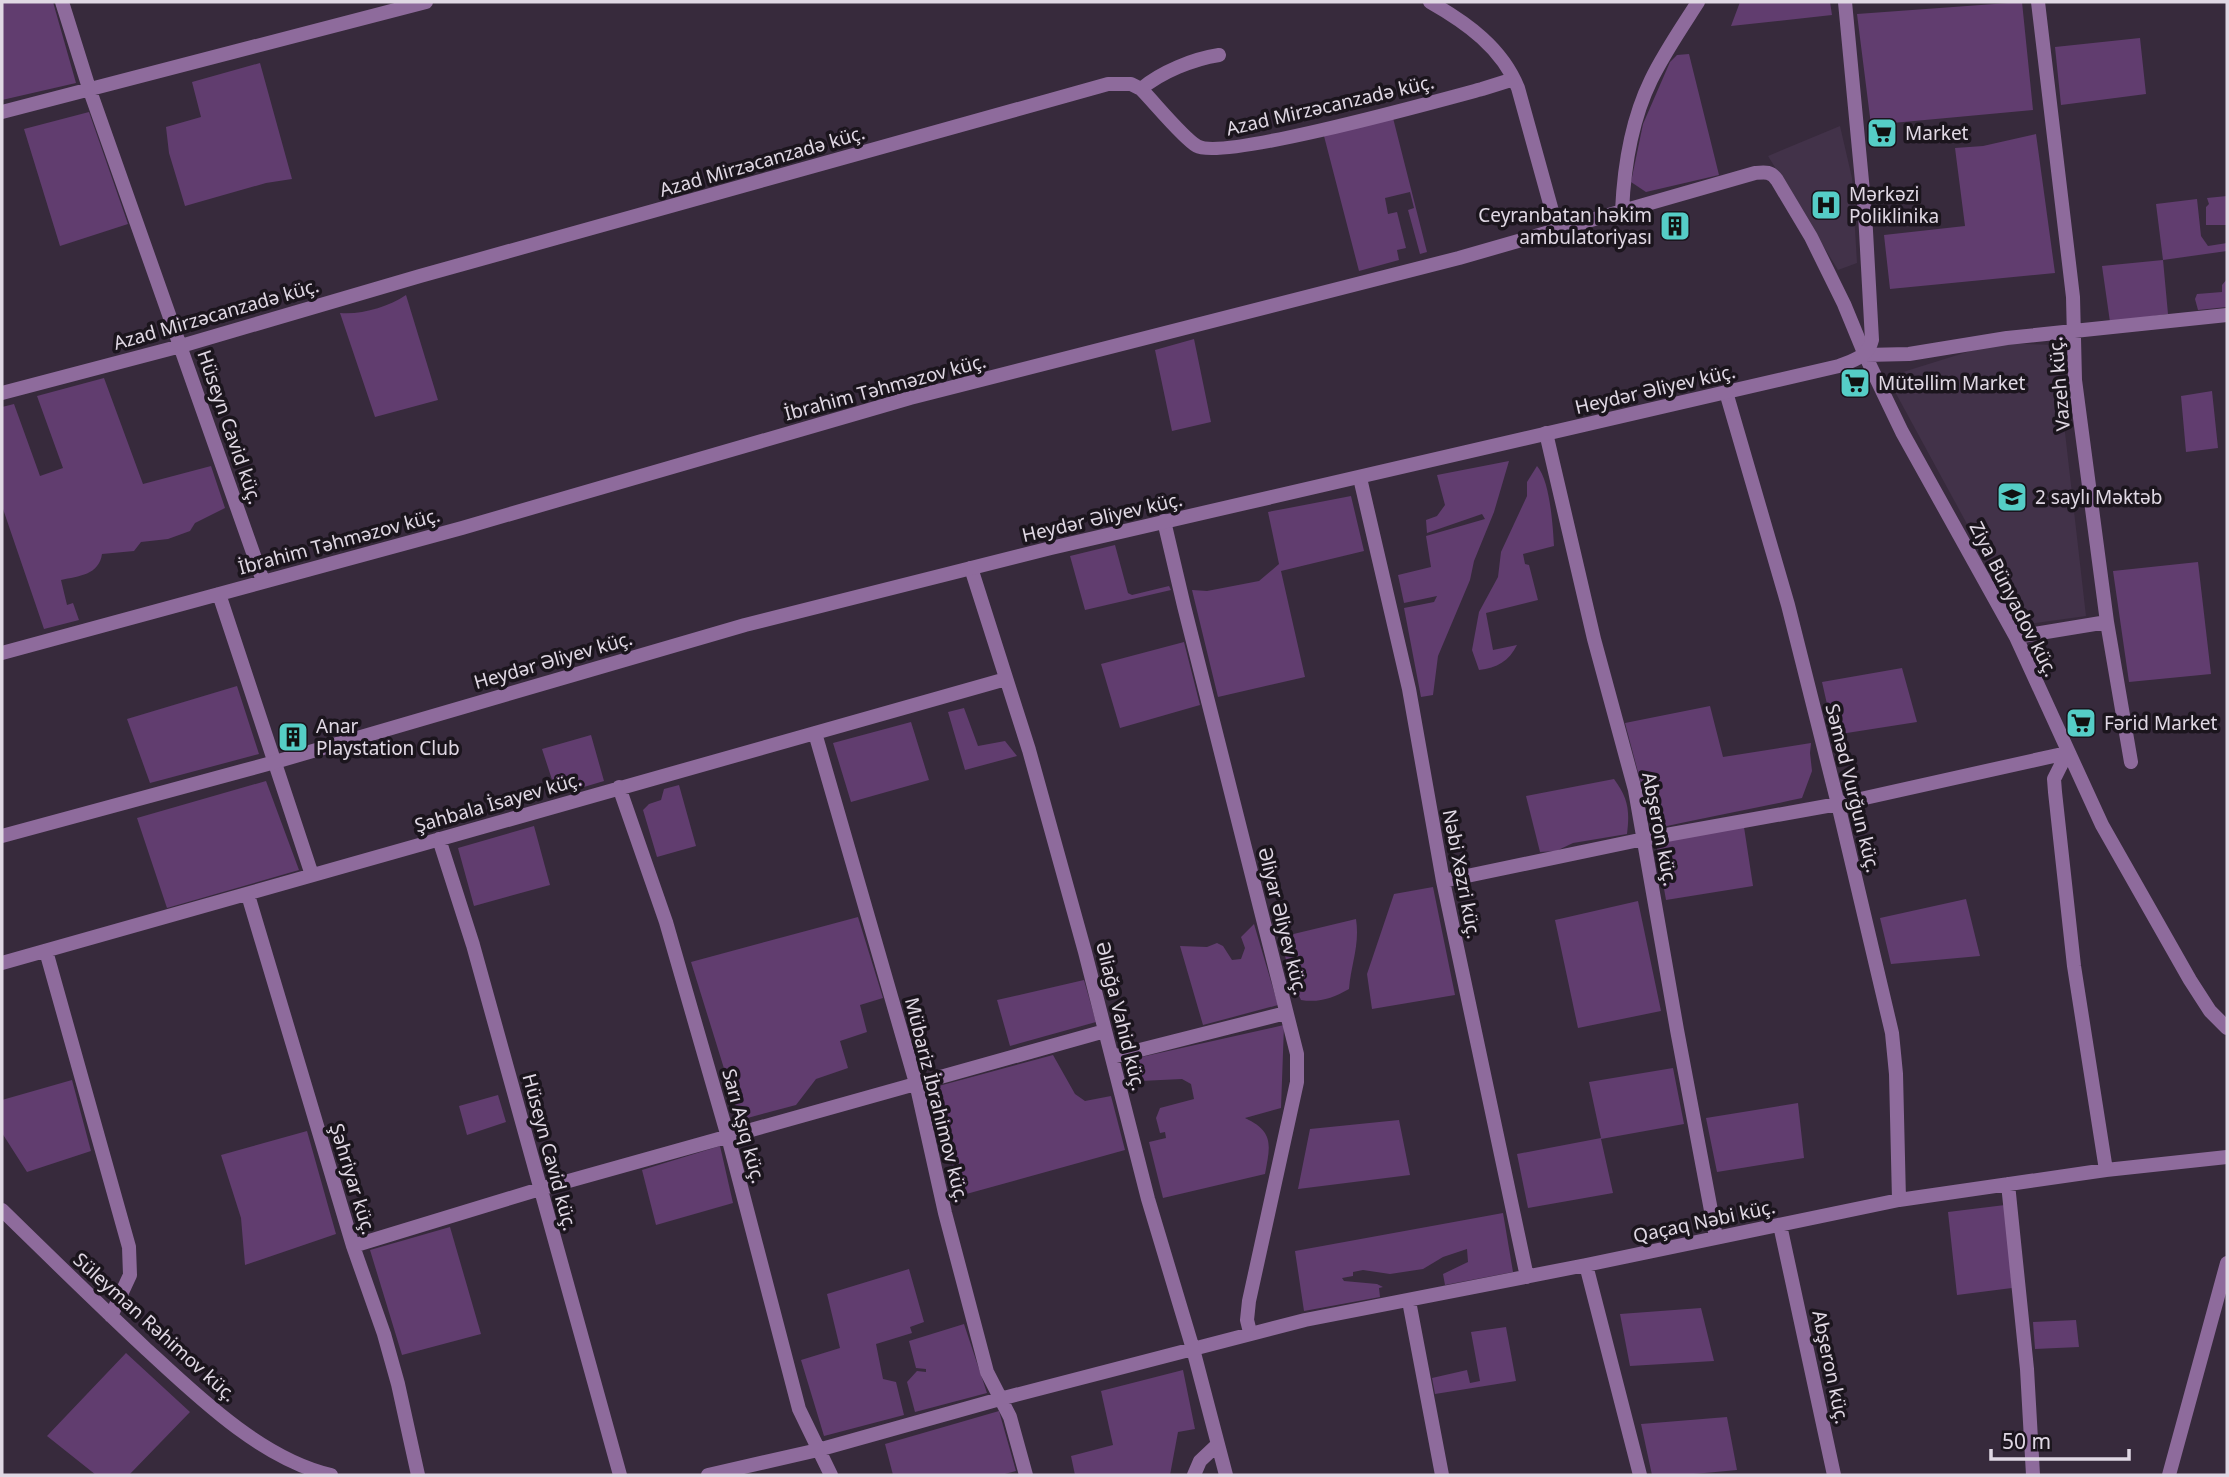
<svg xmlns="http://www.w3.org/2000/svg" width="2229" height="1477" viewBox="0 0 2229 1477" font-family="'Noto Sans',sans-serif">
<style>
.built{fill:#423249}
.green{fill:#613d6f}
.lines{fill:none;stroke-linecap:round;stroke-linejoin:round}
.minor{stroke:#8e6b9c;stroke-width:14}
.tertiary{stroke:#8e6b9c;stroke-width:14}
.labels{text-anchor:middle;dominant-baseline:central;stroke-width:7;stroke-linejoin:round;paint-order:stroke}
.street-label{font-size:19px;fill:#e0d8e4;stroke:#1b151d}
.poi-label{font-size:19px;fill:#e0d8e4;stroke:#1b151d;text-anchor:start}
</style>
<rect width="100%" height="100%" fill="#372a3c"/>
<path class="built" d="M1840 126 1852 178 1857 263 1838 270 1768 156Z
M1996 343 2055 345 2086 616 2022 625 1887 377Z"/>
<path class="green" d="M2 2H53L76 83 2 100Z
M1740 2H1830L1832 15 1731 26Z
M2022 2 2033 110 1871 125 1857 14Z
M2140 38 2146 94 2061 105 2055 47Z
M1689 54 1719 175 1646 192 1631 182 1643 124 1670 62 1677 55Z
M260 63 292 179 266 183 185 206 169 153 166 127 201 117 192 82Z
M89 112 128 224 60 246 24 129Z
M1393 118 1427 252 1420 254 1408 210 1414 208 1410 192 1385 198 1388 214 1397 212 1406 248 1397 250 1399 260 1359 271 1324 136Z
M2036 134 2055 273 1890 289 1884 235 1965 226 1955 148 1983 146Z
M2227 196V225H2206V207L2209 204 2207 198Z
M2197 199 2201 236 2208 246 2227 243V251L2163 260 2168 314 2110 322 2102 266 2163 260 2156 204Z
M2227 279V307L2198 310 2195 299 2197 294 2222 292V285Z
M406 295 438 400 375 417 340 313C361 315 388 307 406 295Z
M1194 339 1211 422 1172 431 1155 350Z
M104 378 143 484 211 466 225 508 195 523 190 531 168 539 141 542 134 551 102 554C99 575 79 576 61 580L67 605 73 603 79 620 44 629 2 506V407L14 404 40 476 63 468 37 396Z
M2212 391 2218 448 2186 452 2181 396Z
M1509 461 1494 512 1474 561 1470 580 1438 656 1433 695 1421 697 1404 608 1434 602 1437 596 1404 603 1398 575 1431 567 1426 536 1485 519 1482 514 1427 533 1426 520 1437 516 1445 505 1437 475Z
M1537 466C1550 480 1553 527 1554 546L1523 554 1525 564 1529 565 1538 600 1486 613 1493 650 1517 645C1509 661 1497 668 1479 670L1472 650 1479 612 1498 577 1501 552 1527 496V482Z
M1351 496 1364 551 1281 571 1305 677 1218 697 1192 590 1207 591 1259 581 1279 564 1268 512Z
M1115 545 1128 593 1132 595 1169 586 1171 590 1085 610 1070 556Z
M2198 562 2211 674 2129 682 2113 571Z
M1184 642 1200 705 1120 728 1101 664Z
M1902 668 1917 722 1834 735 1822 682Z
M237 686 259 754 150 783 127 719Z
M1710 706 1723 757 1811 743 1810 753 1812 771 1802 798C1752 809 1702 818 1653 829L1625 723Z
M964 708 978 746 1005 741 1017 756 965 770 948 712Z
M911 722 929 780 851 802 833 743Z
M591 735 604 781 557 795 542 749Z
M1614 779C1628 798 1630 810 1627 834L1573 843 1556 851 1540 852 1526 796Z
M266 781 299 870 167 908 137 818Z
M679 785 696 846 657 857 643 810 649 804 661 800 664 789Z
M534 826 550 885 474 906 458 848Z
M1744 827 1753 886 1666 900 1656 843Z
M1433 887 1455 995 1372 1009 1367 974 1394 894Z
M1966 899 1980 956 1891 964 1880 918Z
M1638 901 1661 1011 1578 1028 1555 920Z
M858 917 883 998 860 1005 867 1032 840 1041 848 1068 816 1079 796 1105 740 1120 691 962Z
M1356 919C1360 945 1351 964 1349 989 1333 998 1319 1003 1301 1000L1289 974 1281 937Z
M1254 924 1278 1005 1203 1025 1180 946 1207 947 1217 943 1223 946 1232 960 1241 959 1245 948 1241 937Z
M1084 980 1096 1022 1010 1046 997 1000Z
M1284 1025 1281 1108 1245 1118C1275 1132 1270 1146 1265 1174L1163 1198 1149 1142 1166 1138 1165 1132 1160 1133 1156 1118 1160 1108 1194 1099 1191 1084 1182 1079 1140 1081 1134 1083 1128 1060Z
M1053 1055 1075 1094 1085 1101 1111 1096 1125 1150 959 1196 935 1087Z
M1673 1068 1684 1124 1601 1139 1613 1193 1528 1208 1517 1154 1601 1138 1589 1082Z
M72 1080 91 1151 27 1172 2 1133V1100Z
M498 1095 506 1122 467 1135 459 1106Z
M1798 1103 1804 1158 1717 1172 1706 1118Z
M1399 1120 1410 1175 1298 1189 1310 1129Z
M307 1131 336 1234 245 1265 241 1218 221 1155Z
M720 1146 733 1203 656 1225 642 1170Z
M2005 1205 2012 1288 1957 1295 1948 1212Z
M1503 1213 1513 1272 1445 1285 1443 1274 1468 1262 1467 1249 1443 1257 1423 1269 1390 1274 1363 1270 1353 1272V1276L1342 1278 1344 1281 1377 1284 1383 1287 1379 1288 1380 1297 1304 1311 1295 1251Z
M450 1227 481 1334 402 1355 370 1250Z
M909 1269 924 1322 910 1327 912 1333 876 1344 883 1379 896 1382 904 1415 824 1436 801 1360 840 1348 827 1294Z
M1701 1308 1714 1361 1630 1366 1620 1314Z
M2076 1320 2079 1347 2035 1349 2033 1322Z
M964 1324 987 1393 915 1412 907 1382 917 1371 926 1372V1369L916 1368 909 1341Z
M1506 1327 1516 1381 1435 1394 1432 1378 1467 1370 1470 1383 1480 1381 1471 1332Z
M126 1353 190 1412 129 1475H96L47 1436Z
M1183 1370 1195 1429 1178 1432 1170 1475H1075L1071 1456 1113 1445 1101 1391Z
M999 1411 1016 1471 1001 1475H893L885 1444Z
M1727 1417 1737 1470 1683 1475H1652L1641 1424Z"/>
<g class="lines">
<path class="minor" d="M62 2 89 88 263 581
M1430 2C1467 23 1502 48 1518 88L1557 229
M2038 2 2073 297 2075 380 2107 622 2131 762
M1141 89C1161 72 1193 59 1219 55
M2 112 426 2
M1622 211C1624 166 1631 121 1651 80 1664 53 1682 27 1698 2
M1865 355 1909 354 2007 338 2227 315
M1726 392 1788 605 1838 804 1892 1033 1896 1074 1899 1200
M2 393 181 346 420 276 1108 84H1131L1141 89C1154 102 1183 138 1197 146 1222 161 1441 100 1482 89L1514 79
M1546 433 1594 639 1635 790 1677 1030 1716 1237
M1360 478 1409 689 1443 881 1527 1277
M1164 521 1184 606 1297 1054V1082L1249 1301 1247 1320 1250 1332
M971 568 1029 750 1085 952 1148 1199 1193 1349 1226 1475
M219 594 312 875
M2016 637 2107 622
M2 653 462 528 910 398 1459 258 1755 173C1765 172 1771 171 1777 180L1811 237 1844 304 1865 355 1902 432 2016 637 2102 825 2190 980 2210 1011 2227 1028
M815 733 916 1083 945 1213 987 1372 1010 1417 1026 1475
M2067 753 2054 779 2055 792 2074 966 2106 1170
M619 787 666 922 728 1137 799 1409 831 1475
M439 839 473 945 620 1475
M1443 881 1644 839 1838 804 2067 753
M248 895 353 1246 384 1334 398 1384 418 1475
M46 951 129 1247 130 1275 111 1316
M2 963 1006 679
M1112 1057 1286 1013
M2008 1184 2027 1369 2033 1475
M2 1210C49 1256 96 1302 144 1347 196 1395 261 1459 331 1475
M1780 1225 1834 1475
M353 1246 540 1189 1105 1031
M1586 1265 1640 1475
M1409 1301 1442 1475
M708 1475 818 1450 1000 1399 1305 1320 1586 1265 1899 1200 2106 1170 2227 1157
M1194 1475 1200 1461 1218 1444
M2169 1475 2227 1263"/>
<path class="tertiary" d="M2 836 275 762 745 625 1051 548 1839 366C1854 360 1868 357 1872 340L1865 213 1845 2"/>
</g>
<defs>
<g id="supermarket-square" transform="scale(1.575)"><rect x="-9" y="-9" width="18" height="18" rx="4" fill="#55cdc6" stroke="#1b151d"/><path d="M-6-5.5h2.5l.6 2H6L4.5 2H-2.5L-4.4-4H-6ZM-1.5 3.2a1.3 1.3 0 1 0 .1 0ZM3 3.2a1.3 1.3 0 1 0 .1 0Z" fill="#111"/></g>
<g id="hospital-square" transform="scale(1.575)"><rect x="-9" y="-9" width="18" height="18" rx="4" fill="#55cdc6" stroke="#1b151d"/><path d="M-5-5h3v3.5h4V-5h3V5h-3V1.5h-4V5h-3Z" fill="#111"/></g>
<g id="building-square" transform="scale(1.575)"><rect x="-9" y="-9" width="18" height="18" rx="4" fill="#55cdc6" stroke="#1b151d"/><path d="M-4-6H4V6H1V3H-1V6H-4ZM-2.5-4.3h1.7v1.8h-1.7ZM.8-4.3h1.7v1.8H.8ZM-2.5-1h1.7V.8h-1.7ZM.8-1h1.7V.8H.8Z" fill="#111"/></g>
<g id="school-square" transform="scale(1.575)"><rect x="-9" y="-9" width="18" height="18" rx="4" fill="#55cdc6" stroke="#1b151d"/><path d="M0-5L7-2L0 1L-7-2ZM-4 1L0 2.5L4 1V4Q0 6-4 4Z" fill="#111"/></g>
</defs>
<g fill-rule="evenodd">
<use href="#supermarket-square" x="1882" y="133"/>
<use href="#hospital-square" x="1826" y="205"/>
<use href="#building-square" x="1675" y="226"/>
<use href="#supermarket-square" x="1855" y="383"/>
<use href="#school-square" x="2012" y="497"/>
<use href="#supermarket-square" x="2081" y="723"/>
<use href="#building-square" x="293" y="737"/>
</g>
<g class="labels">
<g class="street-label">
<text transform="translate(1330 105) rotate(-13)">Azad Mirzəcanzadə küç.</text>
<text transform="translate(762 161) rotate(-16)">Azad Mirzəcanzadə küç.</text>
<text transform="translate(216 314) rotate(-16)">Azad Mirzəcanzadə küç.</text>
<text transform="translate(2059 384) rotate(-95)">Vazeh küç.</text>
<text transform="translate(885 387) rotate(-15)">İbrahim Təhməzov küç.</text>
<text transform="translate(1655 389) rotate(-13)">Heydər Əliyev küç.</text>
<text transform="translate(230 427) rotate(71)">Hüseyn Cavid küç.</text>
<text transform="translate(1102 517) rotate(-13)">Heydər Əliyev küç.</text>
<text transform="translate(339 541) rotate(-15)">İbrahim Təhməzov küç.</text>
<text transform="translate(2014 599) rotate(63)">Ziya Bünyadov küç.</text>
<text transform="translate(553 660) rotate(-16)">Heydər Əliyev küç.</text>
<text transform="translate(1853 788) rotate(76)">Səməd Vurğun küç.</text>
<text transform="translate(498 802) rotate(-16)">Şahbala İsayev küç.</text>
<text transform="translate(1660 829) rotate(79)">Abşeron küç.</text>
<text transform="translate(1462 874) rotate(79)">Nəbi Xəzri küç.</text>
<text transform="translate(1283 921) rotate(76)">Əliyar Əliyev küç.</text>
<text transform="translate(1121 1016) rotate(76)">Əliağa Vahid küç.</text>
<text transform="translate(937 1100) rotate(76)">Mübariz İbrahimov küç.</text>
<text transform="translate(744 1126) rotate(75)">Sarı Aşıq küç.</text>
<text transform="translate(550 1152) rotate(75)">Hüseyn Cavid küç.</text>
<text transform="translate(353 1179) rotate(73)">Şəhriyar küç.</text>
<text transform="translate(1704 1221) rotate(-12)">Qaçaq Nəbi küç.</text>
<text transform="translate(155 1327) rotate(42)">Süleyman Rəhimov küç.</text>
<text transform="translate(1831 1367) rotate(78)">Abşeron küç.</text>
</g>
<g class="poi-label">
<text x="1905" y="133">Market</text>
<text x="1849" y="194">Mərkəzi<tspan x="1849" dy="22">Poliklinika</tspan></text>
<text x="1652" y="215" text-anchor="end">Ceyranbatan həkim<tspan x="1652" dy="22">ambulatoriyası</tspan></text>
<text x="1878" y="383">Mütəllim Market</text>
<text x="2035" y="497">2 saylı Məktəb</text>
<text x="2104" y="723">Fərid Market</text>
<text x="316" y="726">Anar<tspan x="316" dy="22">Playstation Club</tspan></text>
</g>
</g>
<rect width="2229" height="1477" fill="none" stroke="#e0d8e4" stroke-width="7"/>
<path d="M1991 1449v10h138v-10" fill="none" stroke="#e0d8e4" stroke-width="3.5"/>
<text x="2002" y="1449" font-size="21" fill="#e0d8e4" stroke="#1b151d" stroke-width="5" paint-order="stroke">50 m</text>
</svg>
